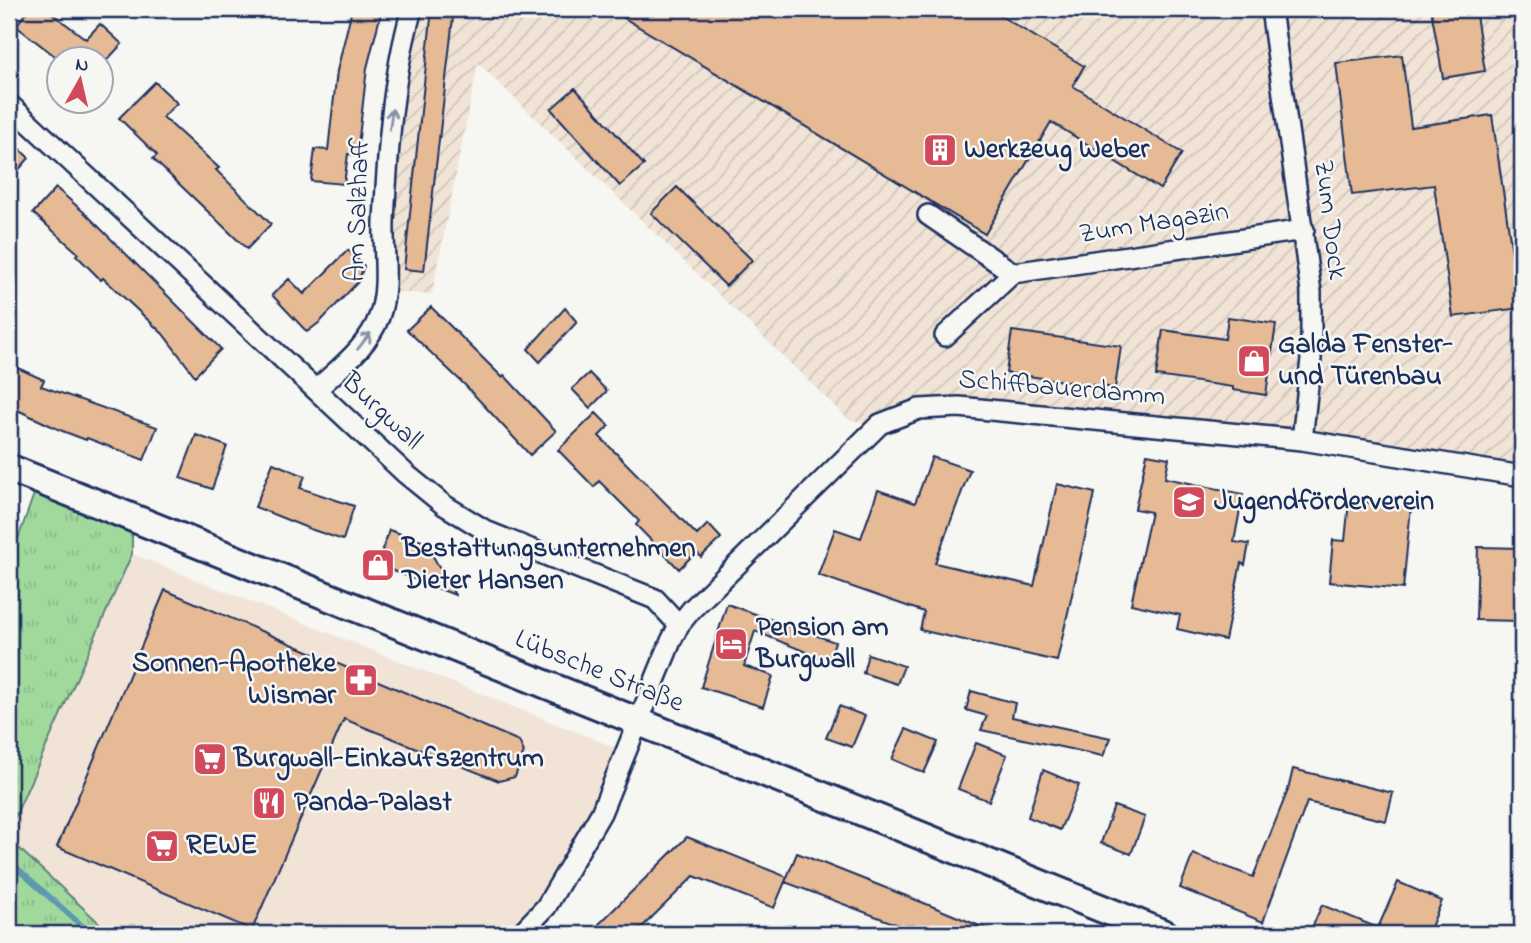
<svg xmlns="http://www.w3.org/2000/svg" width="1531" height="943" viewBox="0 0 1531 943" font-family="'Indie Flower',sans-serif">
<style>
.built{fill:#f1e4d6}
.industrial{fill:url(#industrial-furrows)}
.grass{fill:url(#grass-tufts);stroke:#5e847e;stroke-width:2}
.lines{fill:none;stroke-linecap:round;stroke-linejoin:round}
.stream{stroke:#5f99b0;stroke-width:6}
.building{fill:#e5ba95;stroke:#1b2f5e;stroke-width:2}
.street-casing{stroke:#1b2f5e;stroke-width:24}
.secondary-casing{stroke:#1b2f5e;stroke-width:32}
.street{stroke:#f6f6f2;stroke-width:19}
.secondary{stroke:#f6f6f2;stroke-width:26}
.oneway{stroke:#8892a8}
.labels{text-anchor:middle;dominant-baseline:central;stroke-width:5;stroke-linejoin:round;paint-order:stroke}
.poi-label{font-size:28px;font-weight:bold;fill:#1b2f5e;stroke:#f6f6f2;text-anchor:start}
.street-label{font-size:28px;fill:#1b2f5e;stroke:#f6f6f2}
</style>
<defs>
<pattern id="industrial-furrows" width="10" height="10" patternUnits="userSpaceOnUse" patternTransform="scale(1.75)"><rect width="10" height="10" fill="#f1e4d6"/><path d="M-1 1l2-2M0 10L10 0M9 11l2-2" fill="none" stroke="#cec4ba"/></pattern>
<pattern id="grass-tufts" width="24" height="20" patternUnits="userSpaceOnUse" patternTransform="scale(1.75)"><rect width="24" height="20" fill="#a1d99d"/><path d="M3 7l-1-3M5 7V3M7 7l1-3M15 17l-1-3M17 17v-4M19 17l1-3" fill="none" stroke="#8abb8a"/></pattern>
</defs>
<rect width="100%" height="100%" fill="#f6f6f2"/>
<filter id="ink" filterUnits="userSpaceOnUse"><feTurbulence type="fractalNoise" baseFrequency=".0143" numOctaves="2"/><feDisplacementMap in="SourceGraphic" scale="14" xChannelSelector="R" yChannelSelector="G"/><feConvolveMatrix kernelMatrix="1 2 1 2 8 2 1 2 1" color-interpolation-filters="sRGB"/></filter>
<g filter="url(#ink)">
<path class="built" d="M132 554 626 752 520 934H111L9 839V830Z"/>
<path class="industrial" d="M412 9H1522V476L960 407 880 424 849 420 478 63 432 294 385 292 384 228Z"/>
<path class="grass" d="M39 480 132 517V554L9 830V564Z
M9 839 111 934H9Z"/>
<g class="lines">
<path class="stream" d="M9 861 91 934"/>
</g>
<path class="building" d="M29 9H46L86 39 100 24 122 44 107 60H60L16 26Z
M352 9H382L367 68 357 155 348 154 344 184 311 181 315 149 328 150 337 71Z
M432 9H454L424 271 404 269Z
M609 9H989L1084 66 1073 86 1182 153 1160 189 1051 122 985 234Z
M1431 9H1475L1485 71 1443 78Z
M1402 55 1411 127 1492 115 1520 308 1453 317 1434 185 1352 195 1336 63Z
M155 82 177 103 163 117 219 168 216 170 271 224 247 249 153 159 157 155 119 118Z
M575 88 644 165 620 186 551 109Z
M9 139 29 158 9 181Z
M677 187 752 260 726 286 651 213Z
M56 188 86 214 221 349 195 376 163 334 103 278 101 280 76 255 78 253 33 213Z
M348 250 364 266 358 282 320 322 307 332 272 295 289 279 304 294Z
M431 307 502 377 504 375 556 431 530 455 465 385 407 330Z
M565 308 577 322 540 362 528 349Z
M1228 317 1276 324 1266 395 1233 390V387L1156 376 1163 330 1225 339Z
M1012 331 1121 346 1115 388 1006 373Z
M9 364 44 380 41 386 157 427 144 460 87 438 86 440 60 430 9 406Z
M589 373 607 391 590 408 572 389Z
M596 413 609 426 599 436 697 535 708 524 721 538 701 557 696 552 679 569 636 525 639 521 599 481 594 487 558 450Z
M196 435 227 446 212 489 180 478Z
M1147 454 1169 458 1165 478 1243 494 1234 542 1249 544 1245 565 1241 563 1225 640 1177 629 1180 615 1131 604 1151 512 1135 509Z
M932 457 970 470 935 563 1034 586 1057 484 1095 493 1057 661 920 630 924 612 818 575 835 529 861 538 878 490 915 503Z
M273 463 305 476 300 488 354 506 343 540 310 529 255 507Z
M1349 501 1411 507 1403 589 1329 582 1333 540 1345 541Z
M389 530 425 542 455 595 378 565Z
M1478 547 1522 548V621L1476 620Z
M165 590 519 741 524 752 515 777 499 781 344 719 252 930 57 847Z
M727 604 835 642 828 661 755 631 744 666 773 676 763 707 701 687Z
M868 654 904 666 897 684 863 673Z
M971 691 1015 703 1012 717 1111 738 1103 756 981 730 987 716 966 710Z
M839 706 865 716 852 747 826 738Z
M906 729 938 742 924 773 892 759Z
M976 743 1007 755 989 801 958 789Z
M1293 769 1393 793 1386 821 1307 802 1263 922 1180 888 1193 854 1253 877 1288 790Z
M1043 770 1079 785 1060 830 1028 817Z
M1114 806 1145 817 1131 854 1101 843Z
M687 837 787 877 774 908 694 876 635 934H589Z
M797 853 924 903 999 934H922L785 882Z
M1398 882 1442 901 1428 934H1309L1322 905 1378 928Z"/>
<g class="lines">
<g class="street-casing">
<path id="street" d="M1271 9 1311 292V359L1302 440
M9 104 406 474 444 505 488 532 655 599 679 625
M928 215 1013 273
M945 336 1013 273 1304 230
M316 390C338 369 368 347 379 317 390 287 383 253 384 221 388 149 392 78 412 9
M520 934 546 907 601 813 671 641 679 625 692 609 880 424 919 409 959 407 1302 440 1522 476"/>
</g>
<g class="secondary-casing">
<path id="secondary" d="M9 468 1165 934"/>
</g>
<use href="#street" class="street"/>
<use href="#secondary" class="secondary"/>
</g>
<defs><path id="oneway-shaft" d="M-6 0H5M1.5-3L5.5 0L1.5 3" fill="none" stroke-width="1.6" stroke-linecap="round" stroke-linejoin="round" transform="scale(1.75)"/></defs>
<g class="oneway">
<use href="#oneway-shaft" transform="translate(391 119) rotate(-82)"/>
<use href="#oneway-shaft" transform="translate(364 341) rotate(-52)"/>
</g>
</g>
<defs>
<g id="building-square" transform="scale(1.75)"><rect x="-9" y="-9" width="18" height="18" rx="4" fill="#d1495b" stroke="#f6f6f2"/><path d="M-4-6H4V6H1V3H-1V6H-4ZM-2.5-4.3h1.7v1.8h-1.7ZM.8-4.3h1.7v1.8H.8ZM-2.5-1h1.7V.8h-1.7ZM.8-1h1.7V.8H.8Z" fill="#fff"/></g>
<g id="shop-square" transform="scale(1.75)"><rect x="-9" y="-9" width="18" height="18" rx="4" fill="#d1495b" stroke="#f6f6f2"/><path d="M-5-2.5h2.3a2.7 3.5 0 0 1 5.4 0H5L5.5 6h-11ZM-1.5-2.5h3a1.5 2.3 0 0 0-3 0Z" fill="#fff"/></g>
<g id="university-square" transform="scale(1.75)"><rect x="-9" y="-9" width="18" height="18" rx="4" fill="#d1495b" stroke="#f6f6f2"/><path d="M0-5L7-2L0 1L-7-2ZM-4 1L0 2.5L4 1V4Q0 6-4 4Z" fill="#fff"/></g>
<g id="hotel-square" transform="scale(1.75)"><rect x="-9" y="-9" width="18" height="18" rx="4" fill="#d1495b" stroke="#f6f6f2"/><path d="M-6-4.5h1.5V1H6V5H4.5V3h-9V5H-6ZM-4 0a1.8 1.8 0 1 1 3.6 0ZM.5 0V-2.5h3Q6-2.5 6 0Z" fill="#fff"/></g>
<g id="pharmacy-square" transform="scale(1.75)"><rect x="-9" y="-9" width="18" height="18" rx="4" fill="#d1495b" stroke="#f6f6f2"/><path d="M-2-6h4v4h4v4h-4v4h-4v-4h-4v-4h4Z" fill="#fff"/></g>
<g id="supermarket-square" transform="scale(1.75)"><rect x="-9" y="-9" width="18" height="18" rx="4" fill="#d1495b" stroke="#f6f6f2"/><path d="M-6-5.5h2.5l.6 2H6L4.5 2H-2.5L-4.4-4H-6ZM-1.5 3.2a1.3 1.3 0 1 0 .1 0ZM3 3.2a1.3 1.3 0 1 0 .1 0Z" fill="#fff"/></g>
<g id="restaurant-square" transform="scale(1.75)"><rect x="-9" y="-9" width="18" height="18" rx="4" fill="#d1495b" stroke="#f6f6f2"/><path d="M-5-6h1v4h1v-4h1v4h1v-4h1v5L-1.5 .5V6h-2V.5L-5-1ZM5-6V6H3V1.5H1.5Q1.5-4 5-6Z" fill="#fff"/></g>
</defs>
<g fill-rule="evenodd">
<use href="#building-square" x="940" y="150"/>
<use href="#shop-square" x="1254" y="361"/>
<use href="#university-square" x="1189" y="502"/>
<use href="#shop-square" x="378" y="565"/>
<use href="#hotel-square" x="731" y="644"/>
<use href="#pharmacy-square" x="361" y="680"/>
<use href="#supermarket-square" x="210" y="759"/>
<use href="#restaurant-square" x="269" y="803"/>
<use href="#supermarket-square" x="162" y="846"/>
</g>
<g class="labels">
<g class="poi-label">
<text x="964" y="150">Werkzeug Weber</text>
<text x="1278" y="345">Galda Fenster-<tspan x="1278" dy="32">und Türenbau</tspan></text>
<text x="1214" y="502">Jugendförderverein</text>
<text x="402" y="549">Bestattungsunternehmen<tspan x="402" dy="32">Dieter Hansen</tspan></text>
<text x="756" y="628">Pension am<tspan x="756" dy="32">Burgwall</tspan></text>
<text x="336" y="664" text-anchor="end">Sonnen-Apotheke<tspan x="336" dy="32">Wismar</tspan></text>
<text x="234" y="759">Burgwall-Einkaufszentrum</text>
<text x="294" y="803">Panda-Palast</text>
<text x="186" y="846">REWE</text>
</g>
<g class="street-label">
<text transform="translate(359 210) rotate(-88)">Am Salzhaff</text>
<text transform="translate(1329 220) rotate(83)">Zum Dock</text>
<text transform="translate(1154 224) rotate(-9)">Zum Magazin</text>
<text transform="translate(1062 389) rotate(5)">Schiffbauerdamm</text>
<text transform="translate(381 412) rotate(43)">Burgwall</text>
<text transform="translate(599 672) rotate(22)">Lübsche Straße</text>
</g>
</g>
<rect width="1531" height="943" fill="none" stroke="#f6f6f2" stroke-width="35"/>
<rect x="18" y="18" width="1496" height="908" fill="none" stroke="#1b2f5e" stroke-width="2.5" filter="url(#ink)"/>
<g transform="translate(80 80) rotate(8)"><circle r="33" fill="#f6f6f2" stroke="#9ea6b7" stroke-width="2"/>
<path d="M0-5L12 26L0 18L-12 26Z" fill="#d1495b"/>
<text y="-10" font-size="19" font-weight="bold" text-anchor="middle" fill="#1b2f5e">N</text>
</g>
</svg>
